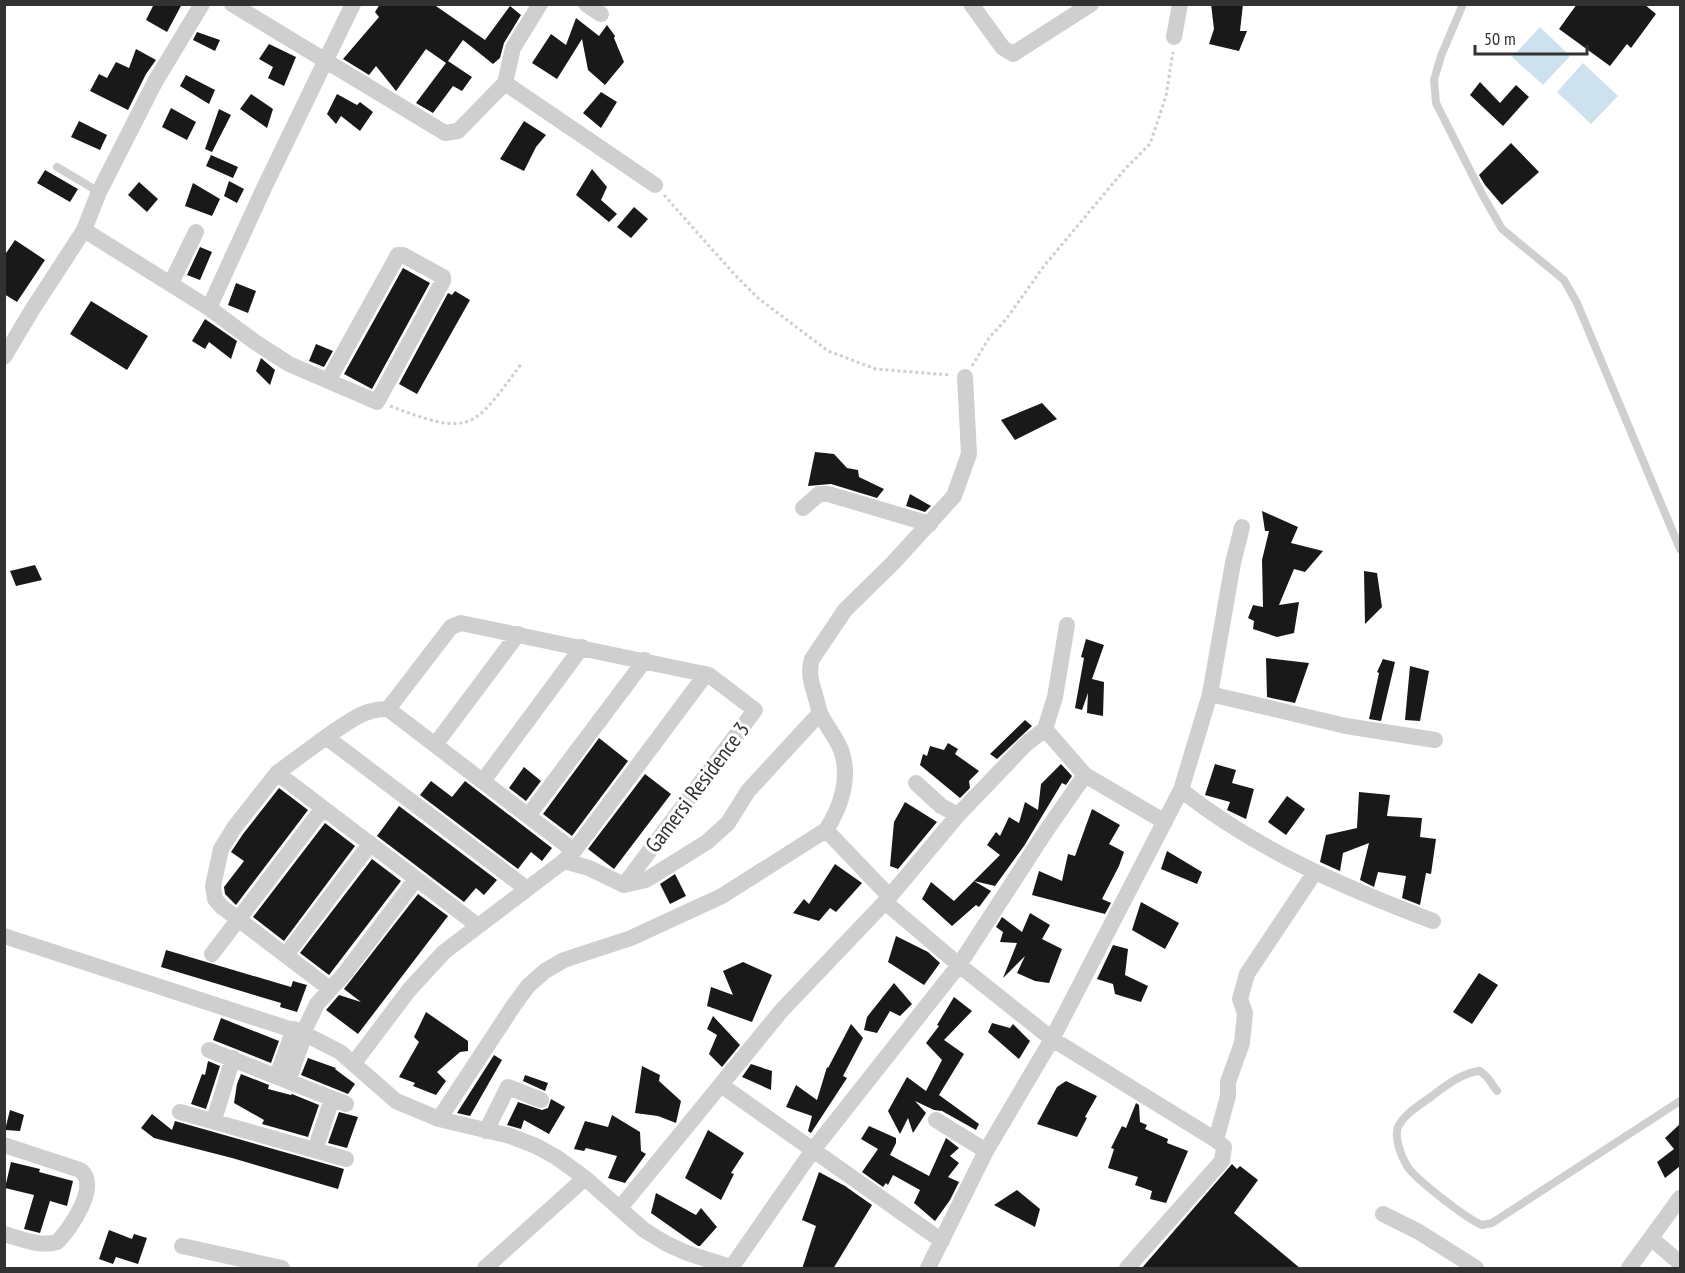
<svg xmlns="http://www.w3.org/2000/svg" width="1685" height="1273" viewBox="0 0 1685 1273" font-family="'PT Sans Narrow',sans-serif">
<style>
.water{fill:#cee1ee}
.building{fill:#191919}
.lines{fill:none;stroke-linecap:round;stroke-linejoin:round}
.path{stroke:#cfcfcf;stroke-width:3;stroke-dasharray:3 3;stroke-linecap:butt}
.lane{stroke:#cfcfcf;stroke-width:8}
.street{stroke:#cfcfcf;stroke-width:16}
.labels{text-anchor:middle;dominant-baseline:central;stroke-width:6;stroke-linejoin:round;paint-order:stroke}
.street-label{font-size:22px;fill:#323232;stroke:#fff}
</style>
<rect width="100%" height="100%" fill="#fff"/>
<path class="water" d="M1540 27 1570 56 1543 85 1512 57Z
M1583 63 1618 96 1591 124 1557 92Z"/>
<path class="building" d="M154 4H182L167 32 146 20Z
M380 4H433L485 40 510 6 521 15 504 43 500 58 493 64 463 40 448 61 472 77 462 91 453 86 433 113 416 103 446 63 426 49 396 91 376 66 369 75 343 59 379 17 375 12Z
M1211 4H1243L1240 31H1247L1239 51 1209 44 1214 29Z
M1577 4H1644L1656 14 1631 48 1627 44 1610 66 1559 29Z
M576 18 599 36 607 25 615 36 614 38 624 62 605 85 588 70 582 39 557 79 532 63 551 34 566 45Z
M197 32 220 40 215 51 193 40Z
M269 44 296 57 284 86 268 78 273 67 259 59Z
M136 49 156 60 146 74 128 110 90 91 99 74 107 78 116 62 129 68Z
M186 75 215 90 209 104 180 86Z
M1480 82 1500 103 1516 85 1529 97 1503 126 1470 95Z
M601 92 617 102 601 128 583 113Z
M251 94 273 109 267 128 240 109Z
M337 94 357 105 360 102 373 112 360 131 341 116 336 124 327 114Z
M171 108 196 122 187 140 162 127Z
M219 109 231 115 212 152 205 149Z
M79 121 107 135 100 150 71 137Z
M524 121 546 135 536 147 524 171 500 159Z
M1511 143 1539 172 1502 205 1485 185 1479 175Z
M211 155 238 167 233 178 206 166Z
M592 169 607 187 601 200 617 214 609 222 576 195Z
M45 170 78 189 70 202 37 183Z
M229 181 244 189 237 203 224 196Z
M139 182 158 199 147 212 128 195Z
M193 183 220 199 212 216 185 206Z
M634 207 648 219 631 238 617 227Z
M15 240 45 260 17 302 4 294V256Z
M200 247 212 252 200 280 187 275Z
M403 268 430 283 372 389 344 374Z
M236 283 256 291 248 313 228 305Z
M455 291 470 300 417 394 399 384 448 293 452 295Z
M91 301 148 336 127 370 70 334Z
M205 319 237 341 231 359 209 342 205 349 192 341Z
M316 344 333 351 324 367 309 361Z
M261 358 275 370 270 385 256 371Z
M1042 403 1057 419 1015 440 1001 420Z
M815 452 834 454 847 468 858 470 859 477 884 489 877 498 831 484 808 486Z
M910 494 931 506 925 512 906 506Z
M1262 511 1298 527 1291 543 1323 551 1305 572 1294 569 1279 605 1299 602 1294 633 1277 637 1253 629 1254 621 1248 618 1253 605 1263 607 1262 560 1269 531H1265Z
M35 565 42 580 16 586 10 571Z
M1364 571 1377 573 1382 607 1365 624Z
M1086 639 1104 645 1092 679 1104 682 1103 716 1087 713 1088 693 1082 710 1075 708 1084 658 1081 657Z
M1266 658 1309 663 1295 703 1267 697Z
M1383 659 1395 662 1381 721 1369 719 1379 673 1377 672Z
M1410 666 1429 671 1420 721 1405 720Z
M1025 720 1032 726 997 759 990 754Z
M599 738 628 761 572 836 543 814Z
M948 743 958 749 955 754 979 771 969 781 970 788 960 798 920 765 923 754 927 756 930 746 944 750Z
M1061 764 1072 776 1066 785 1062 783 1024 846 995 886 974 881 1000 855 987 845 996 832 1000 836 1009 817 1019 823 1025 802 1038 810 1041 784Z
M1215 764 1236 770 1232 783 1254 789 1246 819 1227 810 1230 802 1205 795Z
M524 767 541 781 526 801 509 788Z
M645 774 671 794 614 869 588 849Z
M431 781 452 797 465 781 552 848 542 861 531 852 518 869 420 795Z
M279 788 308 810 236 905 225 894 224 887 244 861 231 852 243 834Z
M1359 792 1390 795 1387 816 1422 818 1420 837 1436 839 1431 874 1426 873 1420 905 1402 898 1406 876 1378 872 1374 887 1360 880 1369 843 1343 853 1340 871 1320 862 1326 835 1357 828Z
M1287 796 1305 809 1286 835 1268 822Z
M905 802 937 822 898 869 890 866 894 822Z
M399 806 497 880 484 895 476 888 464 902 377 836Z
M1092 809 1120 825 1109 844 1124 852 1119 866 1102 899 1111 903 1105 914 1032 895 1039 871 1062 881 1068 854 1075 856Z
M325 823 355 846 284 941 253 917Z
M1167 851 1202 872 1197 884 1161 869Z
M372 859 401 881 329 975 300 953Z
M835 864 862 883 836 912 830 908 819 921 793 913 804 899 809 904Z
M675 874 686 896 670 904 660 884Z
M974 881 991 891 979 907 976 905 952 926 922 899 931 882 954 901Z
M418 894 448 916 358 1034 326 1010 339 995 361 1002 344 989Z
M1141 902 1179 923 1165 949 1132 930Z
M1030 913 1050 925 1042 939 1062 949 1049 983 1035 981 1017 973 1025 956 1003 978 1017 943 1000 942 1003 932 996 927 1002 917 1022 932Z
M896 936 928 952 940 963 924 985 888 962Z
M1113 945 1128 949 1125 975 1148 986 1141 1002 1115 994 1113 984 1097 979Z
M166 950 291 987 293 981 307 985 297 1012 280 1007 281 1003 161 967Z
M743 962 772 975 752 1022 707 1006 711 987 733 995 723 971Z
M1479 973 1498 985 1472 1024 1453 1012Z
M894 983 912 1004 900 1016 890 1011 877 1033 864 1030 867 1017Z
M954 997 972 1011 944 1040 964 1054 939 1095 979 1124 976 1130 942 1111 934 1110 915 1101 926 1113 913 1133 908 1118 900 1134 888 1111 907 1077 926 1091 942 1060 926 1043 939 1026 937 1025Z
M426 1012 468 1041V1051L460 1052 437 1072 446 1081 436 1095 413 1086 415 1083 399 1077 419 1042 414 1037Z
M713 1016 740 1045 722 1067 709 1054 717 1035 707 1029Z
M221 1018 279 1041 271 1063 213 1040Z
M992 1023 1010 1028 1013 1024 1030 1041 1019 1059 988 1032Z
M851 1024 863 1038 843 1076 847 1078 811 1133 808 1131 812 1116 786 1107 796 1085 817 1100 827 1067 828 1068Z
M494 1055 502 1060 470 1116 457 1113Z
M308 1058 336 1068 335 1069 355 1084 348 1094 301 1075Z
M208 1061 220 1066 206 1109 191 1104 202 1074 205 1075Z
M751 1064 772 1071 771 1090 742 1077Z
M642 1066 660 1075 659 1081 681 1101 676 1123 658 1116 635 1113Z
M241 1074 269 1085 268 1089 291 1095 292 1094 319 1105 308 1137 262 1124 264 1120 234 1103 237 1084Z
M525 1075 548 1083 545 1091 523 1081Z
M1066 1081 1097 1096 1085 1117 1087 1118 1077 1137 1037 1124 1057 1087Z
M551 1099 565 1107 549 1134 524 1120 521 1129 507 1125 518 1102 542 1110 548 1108Z
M1136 1103 1139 1105 1140 1122 1147 1125 1145 1129 1168 1139 1167 1143 1188 1151 1166 1203 1150 1199 1152 1191 1135 1185 1138 1177 1108 1168 1114 1149 1111 1148 1122 1126 1126 1128Z
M10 1110 24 1115 20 1131 5 1130Z
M339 1112 358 1117 347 1148 328 1143Z
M152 1114 172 1130 175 1121 344 1169 338 1189 232 1158 154 1138 141 1128Z
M612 1115 640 1132 641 1151 646 1154 625 1183 608 1178 617 1156 586 1148 584 1151 574 1149 585 1121 608 1127Z
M1680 1124V1166L1665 1178 1657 1162 1674 1149 1665 1138Z
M869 1126 896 1138V1143L890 1155 929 1176 946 1138 959 1148 950 1156 959 1163 948 1177 959 1182 950 1200 935 1221 914 1203 920 1190 893 1175 888 1185 886 1183 883 1187 862 1172 878 1149 861 1139Z
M708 1130 744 1153 731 1173 734 1174 721 1200 685 1178Z
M11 1162 40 1169 39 1172 73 1181 67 1206 50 1201 40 1233 24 1229 34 1195 5 1188Z
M1232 1164 1237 1169 1240 1166 1258 1180 1234 1213 1301 1269H1141Z
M819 1172 845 1186 872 1205 833 1269H802L816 1226 802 1220Z
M1017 1190 1040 1209 1035 1227 994 1205Z
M656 1193 696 1215 701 1208 717 1227 700 1246H698L651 1213Z
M109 1230 132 1239 134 1234 147 1238 138 1264 116 1257 113 1264 99 1259Z"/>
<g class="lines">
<path class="path" d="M664 195 734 274 758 298 828 351 876 369 950 375
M972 366 989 338 1007 318 1044 266 1125 169 1150 144 1166 96 1173 52
M390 406C472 437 472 430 522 363"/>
<path class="lane" d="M1463 4 1441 56 1434 80 1436 103 1482 194 1502 229 1564 280 1577 303 1680 549
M57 167 99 192
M1497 1091 1487 1077 1480 1071C1463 1072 1445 1086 1432 1096 1420 1105 1405 1113 1398 1127 1394 1138 1401 1156 1407 1166 1415 1179 1467 1219 1482 1225L1492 1223 1680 1101"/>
<path class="street" d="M232 4 445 133 458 131 505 83 513 48 540 4
M586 4 601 14
M971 4 1003 48 1013 54 1091 4
M1174 37 1180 4
M505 83 655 185
M84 230 209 308 255 342 289 364 377 402 443 281V277L403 255H398L328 381
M171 283 196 232
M209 308 264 188 353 4
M4 357 32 310 84 230 99 192 155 82 202 4
M803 508 819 494H828L930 524
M1210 694 1346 726 1435 740
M388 709 451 627 461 623 709 675 755 710 624 885
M1045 729 1055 697 1067 625
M326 737C346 724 363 708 388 709L574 851
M435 745 518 634
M277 773 326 737 527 889
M483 781 582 647
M916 783 941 806 958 815
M1181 790C1257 850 1343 887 1433 921
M528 816 645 660
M826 830 890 897
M564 861 589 868 624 885 646 880 707 842 728 823 748 791 820 713
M885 902 959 965 1052 1039 1216 1140 1224 1147 1222 1161 1127 1268
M4 936 305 1034 340 1052 396 1101 439 1119 510 1136 536 1146 556 1157 585 1178 644 1230 667 1244 687 1253 734 1268
M212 954 323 808
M286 955 370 844
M330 989 222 907 215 899 213 886 221 849 234 828 277 773 477 925
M303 1033 317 1004 345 973 416 879
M209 1050 346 1104
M354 1063 409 990 444 952 564 861 574 851 706 674
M277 1076 294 1029
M288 1081 305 1034
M721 1085 942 1241
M180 1112 346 1159
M439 1119 514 1005 528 986 545 971 564 960 631 938 722 896 826 830C841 807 851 777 841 750 836 737 826 726 820 713 818 707 817 701 815 695 811 682 808 671 812 659L845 610 893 563 954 496 969 454 965 377
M214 1120 233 1058
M936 1120 986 1151
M486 1131 508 1087 541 1100
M1216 1140 1228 1096V1082L1242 1043 1245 1013 1240 999 1247 974 1315 872
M4 1145 80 1170C101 1184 70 1230 57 1242 39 1247 22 1239 4 1234
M315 1150 332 1099
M620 1208 782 1010 885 902 958 815 1025 745 1045 729 1085 775 1165 822
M1383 1214 1419 1232 1476 1268
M1652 1239 1680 1263
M182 1246 282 1268
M485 1268 585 1178
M731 1268 813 1150 959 965 1046 831 1085 775
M928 1268 986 1151 1052 1039 1181 790 1210 694 1233 563 1242 527
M1629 1268 1680 1198"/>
</g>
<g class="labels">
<g class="street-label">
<text transform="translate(697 787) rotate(-53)">Gamersi Residence 3</text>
</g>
</g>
<rect width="1685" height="1273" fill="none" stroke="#323232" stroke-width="12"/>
<path d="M1475 45v9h112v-9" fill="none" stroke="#323232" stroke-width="3"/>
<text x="1484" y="45" font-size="18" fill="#323232" stroke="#ffffff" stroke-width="4.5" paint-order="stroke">50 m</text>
</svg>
